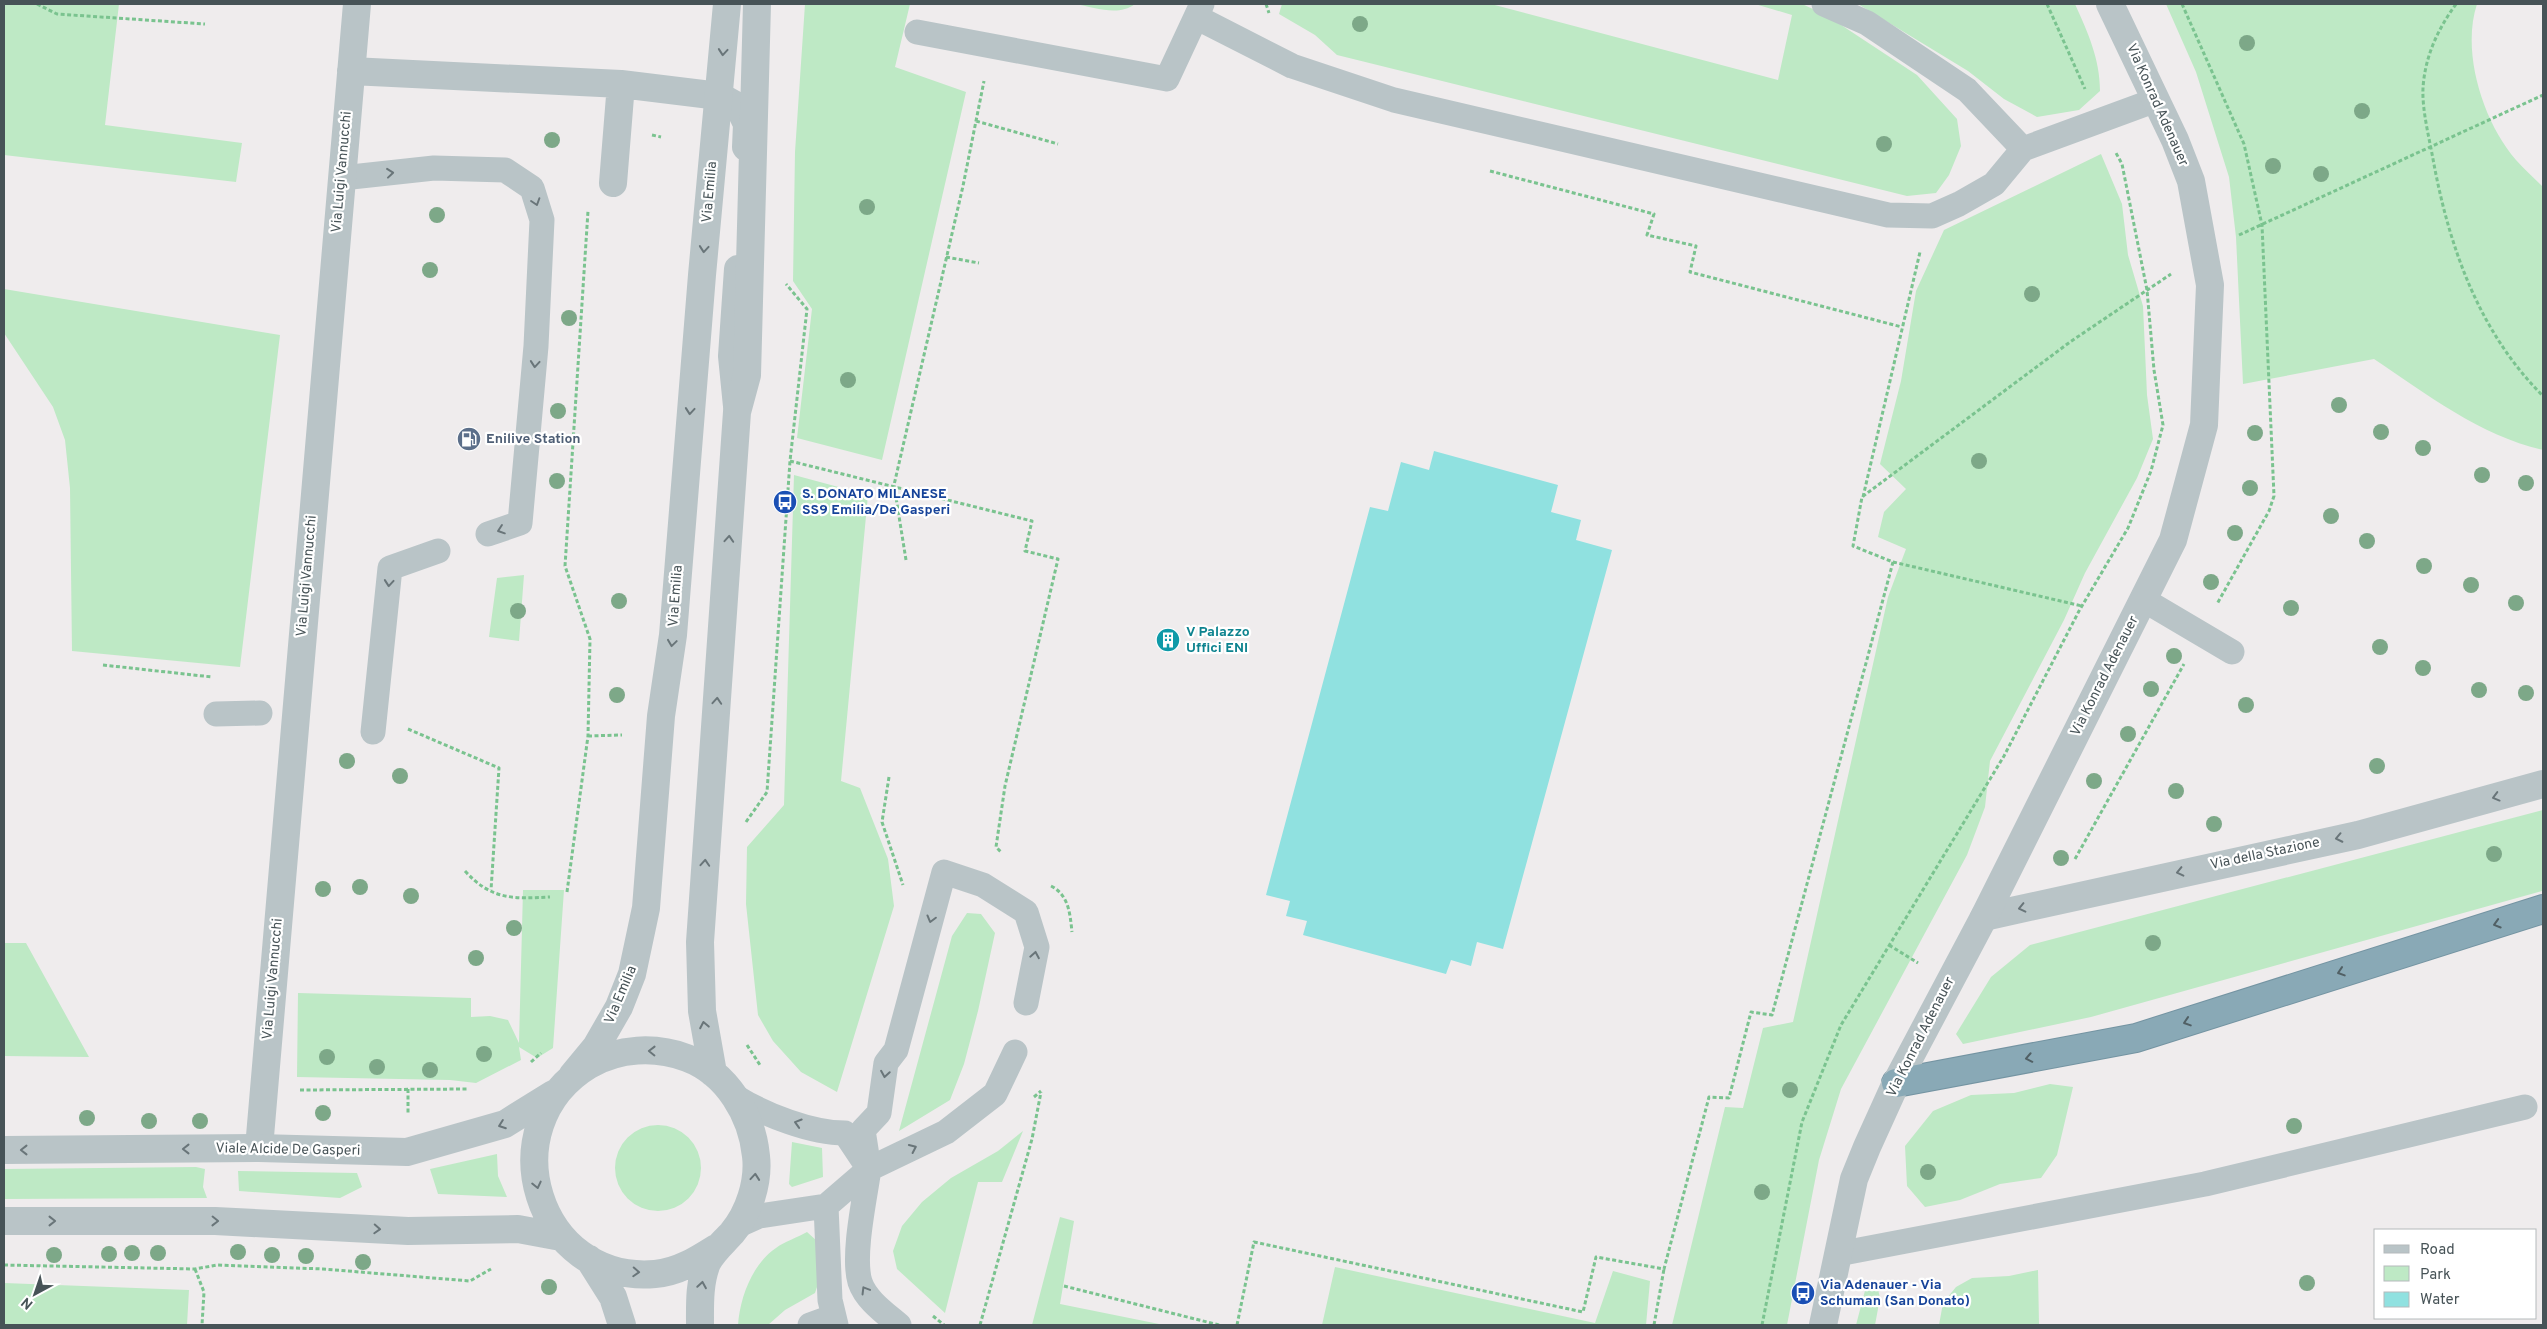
<svg xmlns="http://www.w3.org/2000/svg" width="2547" height="1329" viewBox="0 0 2547 1329" font-family="Overpass,sans-serif">
<style>
.green{fill:#bee9c5}
.water{fill:#90e1e0}
.lines{fill:none;stroke-linecap:round;stroke-linejoin:round}
.motorway-casing{stroke:#7494a2;stroke-width:30}
.path{stroke:#7ac38f;stroke-width:3;stroke-dasharray:4 2.5;stroke-linecap:butt}
.service{stroke:#b9c4c7;stroke-width:25}
.minor{stroke:#b9c4c7;stroke-width:28}
.tertiary{stroke:#b9c4c7;stroke-width:28}
.motorway{stroke:#89a9b6;stroke-width:28}
.tree{fill:#7da888}
.oneway{stroke:#697579}
.oneway2{stroke:#516065}
.labels{text-anchor:middle;dominant-baseline:central;stroke-width:4.5;stroke-linejoin:round;paint-order:stroke}
.street-label{font-size:14px;fill:#475357;stroke:#fff}
.service-label{font-size:14px;font-weight:bold;fill:#4e5e75;stroke:#fff;text-anchor:start}
.transit-label{font-size:14px;font-weight:bold;fill:#164399;stroke:#fff;text-anchor:start}
.culture-label{font-size:14px;font-weight:bold;fill:#0d838f;stroke:#fff;text-anchor:start}
</style>
<rect width="100%" height="100%" fill="#efeced"/>
<path class="green" d="M4 4H119L105 125 242 143 236 182 4 155Z
M805 4H910L895 67 966 92 882 460 797 438 812 309 793 281 795 152Z
M1075 4H1135C1118 17 1094 7 1075 4Z
M1282 4H1491L1778 80 1792 15 1755 4H1802L1826 15 1917 75 1957 119 1961 146 1949 175 1936 193 1907 196 1337 55 1315 35 1279 14Z
M1858 4H2075C2088 33 2100 59 2100 91L2079 110 2037 117 2004 99 1968 71Z
M2166 4H2477C2461 52 2483 122 2516 160 2524 169 2534 178 2543 187V450C2481 436 2426 394 2374 359L2243 384 2236 237 2229 177 2196 72Z
M2101 154 2122 204 2128 255 2143 306 2147 395 2153 439 2137 478 2085 573 2064 620 1990 761 1985 807 1967 855 1841 1089 1819 1160 1787 1325H1672L1725 1107 1743 1108 1763 1028 1793 1022 1888 597 1906 549 1878 537 1884 512 1906 489 1880 464 1901 381 1916 291 1944 230Z
M4 289 280 335 240 667 72 651 70 488 65 440 53 407 4 333Z
M794 475 868 495 841 781 860 788 888 859 894 906 837 1092 801 1072 773 1041 758 1015 746 904 747 847 784 805Z
M524 575 519 641 489 637 497 578Z
M2543 810 2542 891 2091 1017 1963 1044 1956 1034 1991 977 2030 945Z
M523 890H564L553 1048 537 1058 519 1047 521 1060 476 1083 450 1080 297 1077 298 993 471 998V1017L490 1016 508 1020 519 1043Z
M967 913 981 914 995 933 978 1011 964 1064 950 1100 899 1131 952 936Z
M4 943H26L89 1057 4 1056Z
M2050 1084 2073 1087 2057 1155 2041 1178 2000 1184 1960 1200 1925 1207 1907 1186 1905 1146 1933 1111 1971 1095 2014 1093Z
M615 1168a43 43 0 1 1 86 0a43 43 0 1 1-86 0Z
M1023 1131 1002 1182H978L945 1313 897 1269 893 1251 902 1226 922 1202 951 1178 998 1151Z
M792 1142 822 1148 823 1177 792 1187 789 1184Z
M497 1154 498 1176 507 1197 438 1194 430 1169Z
M196 1167 205 1169 203 1187 207 1198 4 1199V1169Z
M238 1171 357 1173 362 1187 340 1198 239 1191Z
M1060 1217 1074 1221 1060 1304 1164 1325H1032Z
M807 1232 817 1241V1287L815 1293 785 1310 768 1325H738C740 1298 752 1264 776 1248 785 1241 797 1238 807 1232Z
M1335 1267 1595 1323 1613 1271 1650 1281 1646 1325H1322Z
M2038 1270 2039 1325H1939L1943 1303 1956 1287 1972 1278 2009 1276Z
M4 1283 189 1290 187 1325H4Z
M1867 1283 1877 1285 1880 1298 1875 1325H1856Z"/>
<path class="water" d="M1434 451 1558 485 1551 512 1581 520 1576 540 1612 550 1503 949 1477 942 1471 966 1451 960 1446 974 1303 935 1307 921 1286 916 1290 901 1266 895 1370 507 1388 511 1401 462 1429 470Z"/>
<g class="lines">
<g class="motorway-casing">
<path id="motorway" d="M1896 1083 2136 1038 2543 909"/>
</g>
<path class="path" d="M37 4 57 14 205 24
M1266 4 1269 13
M2047 4 2085 89
M2182 4 2244 144 2262 225 2274 496 2269 511 2217 604
M2456 4C2438 29 2425 56 2423 88 2422 110 2429 137 2433 159 2449 247 2479 332 2543 396
M976 121 1058 144
M652 135 661 137
M1490 171 1654 214 1647 235 1696 246 1690 272 1902 327
M2239 235 2543 95
M946 257 979 263
M790 461 1032 521 1025 551 1058 559 1005 786 996 847 1001 852
M1863 497 1920 252
M906 560 894 485 963 186 984 81
M1893 562 2082 606
M103 665 212 677
M408 729 499 768 491 890
M588 736 622 735
M889 777 882 822 903 885
M746 822 767 792 790 461 807 309 786 284
M2075 859 2184 664
M465 871C491 900 514 899 550 897
M1051 886C1069 895 1070 914 1072 932
M567 892 588 736 590 639 565 566 588 211
M1889 945 1918 963
M747 1045 760 1065
M531 1062 541 1053
M408 1089V1113
M300 1090 469 1089
M1034 1097 1041 1091
M4 1265 195 1269 217 1265 323 1269 470 1281 491 1269
M195 1269 204 1292 202 1325
M1064 1286 1219 1325
M933 1316 944 1325
M980 1325 1032 1139 1041 1092
M1237 1325 1254 1242 1583 1312 1596 1257 1664 1269 1709 1097 1729 1098 1751 1012 1772 1015 1893 562 1853 546 1862 497 2070 342 2171 274
M1654 1325 1664 1269
M1762 1325 1802 1122 1841 1025 2004 756 2079 611 2128 528 2151 471 2163 425 2154 370 2147 290 2122 164 2116 153"/>
<path class="service" d="M1824 4 1867 23 1967 90 2023 149 2156 100
M1196 17 1292 66 1394 100 1888 215 1932 216 1959 204 1994 184 2023 149
M917 32 1167 79 1202 4
M342 178 434 168 505 170 532 188 542 220 536 346 520 523 488 534
M2144 600 2232 652
M216 714 260 713
M373 732 390 568 438 551
M736 1097C765 1115 811 1133 845 1133L869 1169 863 1130 879 1113 886 1063 896 1050 944 872 983 885 1026 912 1037 947 1026 1003
M869 1169C865 1197 852 1256 860 1282 866 1300 885 1313 899 1325
M826 1206 830 1300 836 1325
M733 1232 741 1224 759 1216 826 1206 869 1169 946 1132 995 1094 1015 1052
M1838 1254 2205 1184 2525 1107
M810 1325 832 1317"/>
<path class="minor" d="M351 71 621 84 719 96 739 107 747 124 746 147
M613 183 621 84
M737 406 732 356 738 269
M1984 917 2358 835 2543 784
M259 1148 357 4"/>
<path class="tertiary" d="M713 1073 702 1011 700 942 737 412 747 375 757 4
M572 1076 596 1047 619 1007 632 974 646 908 661 716 673 635 702 275 727 4
M4 1150 259 1148 407 1152 505 1124 553 1094
M4 1221H215L408 1231 518 1229 561 1237
M589 1259 613 1297 622 1325
M700 1325C700 1305 699 1283 707 1263 713 1251 723 1243 732 1233 749 1213 759 1182 756 1156 752 1115 727 1073 687 1058 655 1046 619 1048 589 1065 488 1126 537 1284 655 1274 678 1272 697 1260 716 1248
M1823 1325 1854 1179 1867 1147 1896 1083 1984 917 2173 540 2204 425 2210 285 2191 181 2175 140 2110 4"/>
<use href="#motorway" class="motorway"/>
</g>
<g class="tree">
<circle cx="1360" cy="24" r="8"/>
<circle cx="2247" cy="43" r="8"/>
<circle cx="2362" cy="111" r="8"/>
<circle cx="552" cy="140" r="8"/>
<circle cx="1884" cy="144" r="8"/>
<circle cx="2273" cy="166" r="8"/>
<circle cx="2321" cy="174" r="8"/>
<circle cx="867" cy="207" r="8"/>
<circle cx="437" cy="215" r="8"/>
<circle cx="430" cy="270" r="8"/>
<circle cx="2032" cy="294" r="8"/>
<circle cx="569" cy="318" r="8"/>
<circle cx="848" cy="380" r="8"/>
<circle cx="2339" cy="405" r="8"/>
<circle cx="558" cy="411" r="8"/>
<circle cx="2381" cy="432" r="8"/>
<circle cx="2255" cy="433" r="8"/>
<circle cx="2423" cy="448" r="8"/>
<circle cx="1979" cy="461" r="8"/>
<circle cx="2482" cy="475" r="8"/>
<circle cx="557" cy="481" r="8"/>
<circle cx="2526" cy="483" r="8"/>
<circle cx="2250" cy="488" r="8"/>
<circle cx="2331" cy="516" r="8"/>
<circle cx="2235" cy="533" r="8"/>
<circle cx="2367" cy="541" r="8"/>
<circle cx="2424" cy="566" r="8"/>
<circle cx="2211" cy="582" r="8"/>
<circle cx="2471" cy="585" r="8"/>
<circle cx="619" cy="601" r="8"/>
<circle cx="2516" cy="603" r="8"/>
<circle cx="2291" cy="608" r="8"/>
<circle cx="518" cy="611" r="8"/>
<circle cx="2380" cy="647" r="8"/>
<circle cx="2174" cy="656" r="8"/>
<circle cx="2423" cy="668" r="8"/>
<circle cx="2151" cy="689" r="8"/>
<circle cx="2479" cy="690" r="8"/>
<circle cx="2526" cy="693" r="8"/>
<circle cx="617" cy="695" r="8"/>
<circle cx="2246" cy="705" r="8"/>
<circle cx="2128" cy="734" r="8"/>
<circle cx="347" cy="761" r="8"/>
<circle cx="2377" cy="766" r="8"/>
<circle cx="400" cy="776" r="8"/>
<circle cx="2094" cy="781" r="8"/>
<circle cx="2176" cy="791" r="8"/>
<circle cx="2214" cy="824" r="8"/>
<circle cx="2494" cy="854" r="8"/>
<circle cx="2061" cy="858" r="8"/>
<circle cx="360" cy="887" r="8"/>
<circle cx="323" cy="889" r="8"/>
<circle cx="411" cy="896" r="8"/>
<circle cx="514" cy="928" r="8"/>
<circle cx="2153" cy="943" r="8"/>
<circle cx="476" cy="958" r="8"/>
<circle cx="484" cy="1054" r="8"/>
<circle cx="327" cy="1057" r="8"/>
<circle cx="377" cy="1067" r="8"/>
<circle cx="430" cy="1070" r="8"/>
<circle cx="1790" cy="1090" r="8"/>
<circle cx="323" cy="1113" r="8"/>
<circle cx="87" cy="1118" r="8"/>
<circle cx="149" cy="1121" r="8"/>
<circle cx="200" cy="1121" r="8"/>
<circle cx="2294" cy="1126" r="8"/>
<circle cx="1928" cy="1172" r="8"/>
<circle cx="1762" cy="1192" r="8"/>
<circle cx="238" cy="1252" r="8"/>
<circle cx="132" cy="1253" r="8"/>
<circle cx="158" cy="1253" r="8"/>
<circle cx="109" cy="1254" r="8"/>
<circle cx="54" cy="1255" r="8"/>
<circle cx="272" cy="1255" r="8"/>
<circle cx="306" cy="1256" r="8"/>
<circle cx="363" cy="1262" r="8"/>
<circle cx="2307" cy="1283" r="8"/>
<circle cx="549" cy="1287" r="8"/>
</g>
<defs><path id="oneway-chevron" d="M-2-3.5L2.5 0L-2 3.5" fill="none" stroke-width="1.6" stroke-linecap="round" stroke-linejoin="round" transform="scale(1.25)"/></defs>
<g class="oneway">
<use href="#oneway-chevron" transform="translate(723 52) rotate(95)"/>
<use href="#oneway-chevron" transform="translate(390 173) rotate(-6)"/>
<use href="#oneway-chevron" transform="translate(536 202) rotate(72)"/>
<use href="#oneway-chevron" transform="translate(704 249) rotate(95)"/>
<use href="#oneway-chevron" transform="translate(535 364) rotate(95)"/>
<use href="#oneway-chevron" transform="translate(690 411) rotate(95)"/>
<use href="#oneway-chevron" transform="translate(501 530) rotate(161)"/>
<use href="#oneway-chevron" transform="translate(729 539) rotate(-86)"/>
<use href="#oneway-chevron" transform="translate(389 583) rotate(95)"/>
<use href="#oneway-chevron" transform="translate(672 643) rotate(98)"/>
<use href="#oneway-chevron" transform="translate(717 701) rotate(-86)"/>
<use href="#oneway-chevron" transform="translate(2496 797) rotate(165)"/>
<use href="#oneway-chevron" transform="translate(2339 838) rotate(168)"/>
<use href="#oneway-chevron" transform="translate(705 863) rotate(-86)"/>
<use href="#oneway-chevron" transform="translate(2180 872) rotate(167)"/>
<use href="#oneway-chevron" transform="translate(2022 908) rotate(167)"/>
<use href="#oneway-chevron" transform="translate(931 919) rotate(105)"/>
<use href="#oneway-chevron" transform="translate(1035 955) rotate(-80)"/>
<use href="#oneway-chevron" transform="translate(704 1025) rotate(-101)"/>
<use href="#oneway-chevron" transform="translate(652 1051) rotate(-179)"/>
<use href="#oneway-chevron" transform="translate(885 1074) rotate(99)"/>
<use href="#oneway-chevron" transform="translate(798 1123) rotate(-163)"/>
<use href="#oneway-chevron" transform="translate(502 1125) rotate(160)"/>
<use href="#oneway-chevron" transform="translate(913 1148) rotate(-25)"/>
<use href="#oneway-chevron" transform="translate(186 1149) rotate(180)"/>
<use href="#oneway-chevron" transform="translate(24 1150) rotate(180)"/>
<use href="#oneway-chevron" transform="translate(755 1177) rotate(-85)"/>
<use href="#oneway-chevron" transform="translate(537 1185) rotate(77)"/>
<use href="#oneway-chevron" transform="translate(52 1221)"/>
<use href="#oneway-chevron" transform="translate(215 1221) rotate(1)"/>
<use href="#oneway-chevron" transform="translate(377 1229) rotate(3)"/>
<use href="#oneway-chevron" transform="translate(636 1272) rotate(3)"/>
<use href="#oneway-chevron" transform="translate(702 1285) rotate(-81)"/>
<use href="#oneway-chevron" transform="translate(865 1290) rotate(-121)"/>
</g>
<g class="oneway2">
<use href="#oneway-chevron" transform="translate(2497 924) rotate(163)"/>
<use href="#oneway-chevron" transform="translate(2341 972) rotate(162)"/>
<use href="#oneway-chevron" transform="translate(2187 1022) rotate(162)"/>
<use href="#oneway-chevron" transform="translate(2029 1058) rotate(169)"/>
</g>
<defs>
<g id="fuel-disc" transform="scale(1.25)"><circle r="9.5" fill="#5c6f8a" stroke="#fff"/><path d="M-5.5-6h7V0h2V4h1.3V-2.5L3-4.5l.8-.8L6-3V5H2.5V1h-1V6h-7ZM-4.2-4.7v3.2H.2V-4.7Z" fill="#fff"/></g>
<g id="bus-disc" transform="scale(1.25)"><circle r="9.5" fill="#1a4fb4" stroke="#fff"/><path d="M-5-6H5V4H4V6H2V4H-2V6H-4V4H-5ZM-3.5-4V0h7V-4ZM-3.5 1.2v1.5H-2V1.2ZM2 1.2v1.5H3.5V1.2Z" fill="#fff"/></g>
<g id="building-disc" transform="scale(1.25)"><circle r="9.5" fill="#0f9aa8" stroke="#fff"/><path d="M-4-6H4V6H1V3H-1V6H-4ZM-2.5-4.3h1.7v1.8h-1.7ZM.8-4.3h1.7v1.8H.8ZM-2.5-1h1.7V.8h-1.7ZM.8-1h1.7V.8H.8Z" fill="#fff"/></g>
</defs>
<g fill-rule="evenodd">
<use href="#fuel-disc" x="469" y="439"/>
<use href="#bus-disc" x="785" y="502"/>
<use href="#building-disc" x="1168" y="640"/>
<use href="#bus-disc" x="1803" y="1293"/>
</g>
<g class="labels">
<g class="street-label">
<text transform="translate(2157 105) rotate(66)">Via Konrad Adenauer</text>
<text transform="translate(342 172) rotate(-85)">Via Luigi Vannucchi</text>
<text transform="translate(710 192) rotate(-85)">Via Emilia</text>
<text transform="translate(307 576) rotate(-85)">Via Luigi Vannucchi</text>
<text transform="translate(676 596) rotate(-86)">Via Emilia</text>
<text transform="translate(2105 676) rotate(-63)">Via Konrad Adenauer</text>
<text transform="translate(2265 854) rotate(-12)">Via della Stazione</text>
<text transform="translate(273 979) rotate(-85)">Via Luigi Vannucchi</text>
<text transform="translate(621 995) rotate(-67)">Via Emilia</text>
<text transform="translate(1921 1037) rotate(-63)">Via Konrad Adenauer</text>
<text transform="translate(288 1150) rotate(1)">Viale Alcide De Gasperi</text>
</g>
<g class="service-label">
<text x="486" y="439">Enilive Station</text>
</g>
<g class="transit-label">
<text x="802" y="494">S. DONATO MILANESE<tspan x="802" dy="16">SS9 Emilia/De Gasperi</tspan></text>
<text x="1820" y="1285">Via Adenauer - Via<tspan x="1820" dy="16">Schuman (San Donato)</tspan></text>
</g>
<g class="culture-label">
<text x="1186" y="632">V Palazzo<tspan x="1186" dy="16">Uffici ENI</tspan></text>
</g>
</g>
<rect width="2547" height="1329" fill="none" stroke="#475357" stroke-width="10"/>
<rect x="2374" y="1229" width="162" height="90" fill="#ffffff" stroke="#b5babc"/>
<rect x="2384" y="1245" width="25" height="8" fill="#b9c4c7" stroke="#b5babc"/>
<text x="2420" y="1254" font-size="15" fill="#475357">Road</text>
<rect x="2384" y="1266" width="25" height="15" fill="#bee9c5" stroke="#b5babc"/>
<text x="2420" y="1279" font-size="15" fill="#475357">Park</text>
<rect x="2384" y="1292" width="25" height="15" fill="#90e1e0" stroke="#b5babc"/>
<text x="2420" y="1304" font-size="15" fill="#475357">Water</text>
<g transform="translate(35 1294) rotate(220)" stroke="#ffffff" stroke-width="4" paint-order="stroke">
<path d="M0-4L9 19L0 12L-9 19Z" fill="#475357"/>
<text y="-8" font-size="14" font-weight="bold" text-anchor="middle" fill="#475357">N</text>
</g>
</svg>
